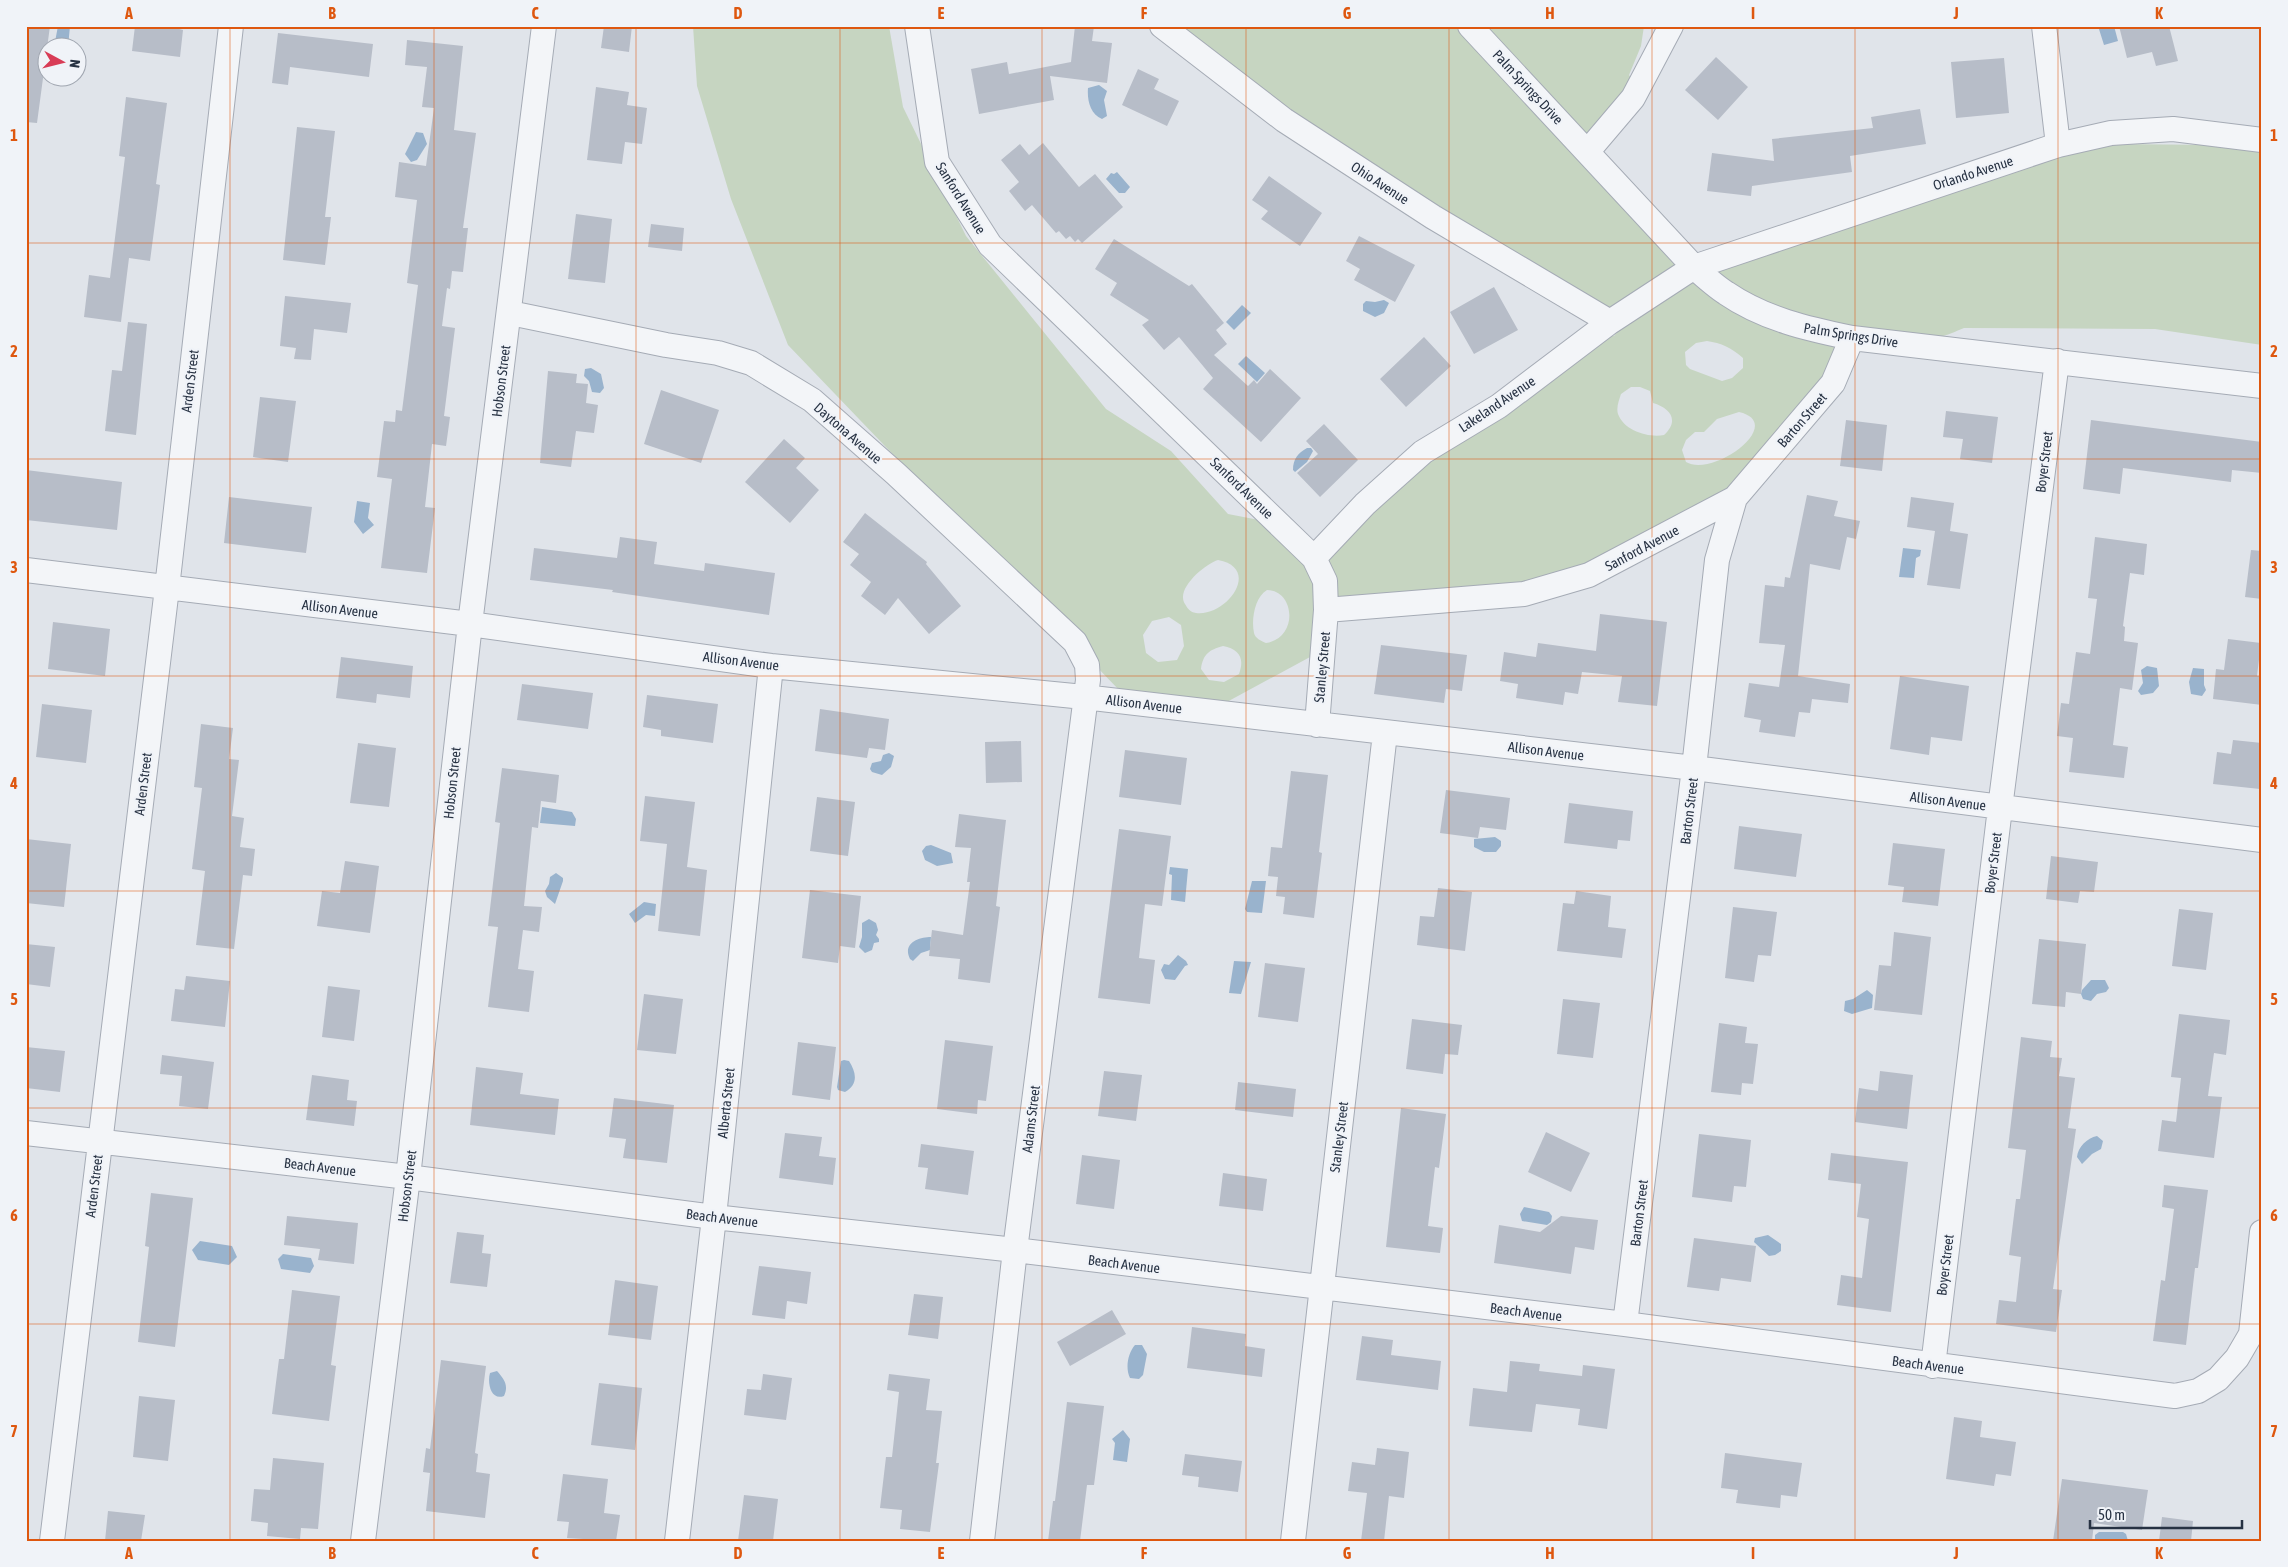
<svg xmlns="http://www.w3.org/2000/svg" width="2288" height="1567" viewBox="0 0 2288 1567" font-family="'Asap Condensed',sans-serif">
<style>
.green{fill:#c6d5c1;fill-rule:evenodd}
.water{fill:#99b3cd}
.building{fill:#b7bdc8}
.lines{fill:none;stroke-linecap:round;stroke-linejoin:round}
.minor-casing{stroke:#a5abb5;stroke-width:26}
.minor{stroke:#f3f5f8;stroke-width:24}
.grid{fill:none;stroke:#de570f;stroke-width:1;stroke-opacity:0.55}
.labels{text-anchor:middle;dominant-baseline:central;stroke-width:4.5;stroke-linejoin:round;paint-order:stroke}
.street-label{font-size:14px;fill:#273243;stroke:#f0f3f8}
.neatline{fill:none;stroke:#de570f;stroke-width:2}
.grid-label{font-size:16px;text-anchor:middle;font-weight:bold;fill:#de570f}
</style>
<rect width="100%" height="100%" fill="#e0e4ea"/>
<path class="green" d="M693 26H889L903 107 966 236 1106 409 1171 451 1228 514 1259 520 1304 564 1313 584 1315 609 1310 657 1225 703 1119 690 788 345 731 199 697 86ZM1218 560C1262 568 1227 617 1196 613 1190 612 1188 609 1185 604 1175 589 1205 564 1218 560ZM1267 590C1295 590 1299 638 1266 643 1261 641 1255 638 1254 633 1251 619 1255 597 1267 590ZM1169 617 1181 625 1184 646 1177 660 1158 662 1146 653 1143 635 1152 621ZM1223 646C1239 649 1245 658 1239 674L1224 682 1209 680 1201 669C1203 654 1209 650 1223 646Z
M1180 26H1455L1677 265 1610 309 1440 209 1291 112Z
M1485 26H1644L1641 46 1629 75 1631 78 1623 93 1587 135Z
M2112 144 2216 145 2262 152V345L2155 329 1964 328C1956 331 1947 336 1938 337 1926 339 1909 334 1897 333 1829 325 1769 315 1716 271L2061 155Z
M1693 281 1836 346 1823 378 1727 490 1584 566 1522 584 1338 598 1336 578 1328 560 1374 511 1431 460 1611 335 1614 336 1619 329ZM1707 341C1721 343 1732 348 1743 358V368L1732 378 1722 381 1690 369 1686 365 1685 352 1696 343ZM1631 387H1640L1650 391 1653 403C1670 408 1680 420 1664 435 1649 438 1624 431 1618 414 1616 408 1619 400 1621 394ZM1739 412C1787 423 1714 478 1686 462L1682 450 1686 440 1695 432H1704L1717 419Z"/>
<path class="water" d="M58 26H70L68 47H54Z
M2098 26H2114L2118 41 2104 45Z
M1099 85 1107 91 1104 100 1107 116 1102 119C1090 114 1087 100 1088 88Z
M416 132 423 133 427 144 417 160 411 162 405 154Z
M1117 172 1130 187 1125 193H1119L1106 179 1111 173 1114 174Z
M1384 300 1389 303 1384 313 1375 317 1363 311V304L1366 301 1375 302Z
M1242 305 1251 313 1234 330 1226 322Z
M1246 356 1265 373 1257 382 1238 364Z
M591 368 601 374 604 388 600 393 592 392 589 381 584 376 585 369Z
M1307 448H1311L1313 451 1307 462 1295 472 1293 470C1293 459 1298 453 1307 448Z
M357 501 370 503 368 518 374 525 363 534 354 522Z
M1903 548 1921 550 1920 556 1916 558 1914 578 1899 577Z
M2147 666 2157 668 2159 686 2153 693 2141 695 2138 691 2143 683 2141 670Z
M2193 668 2204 669V685L2206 690 2202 696 2191 694 2189 682Z
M889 753 894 756 891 767 882 775 872 772 870 769 872 763 881 761 883 755Z
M542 807 572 812 576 819 575 826 540 823Z
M1495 837 1501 841V846L1496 852H1484L1474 847V839Z
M931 845 951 853 953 863 937 866 925 860 922 851 926 846Z
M1170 867 1188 869 1185 902 1171 900 1172 875 1169 874Z
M556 873 563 878V881L555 904 547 897 545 891 549 884 550 877Z
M1252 881H1266L1262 913 1247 912 1245 909Z
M644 902 656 904 655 916 646 915 635 923 629 914Z
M869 919 876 923 878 930 876 935 879 939V942L874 943 872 950 865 953 859 947 862 937V923Z
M931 937 930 950 921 953 913 961 910 959C902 943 919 937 931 937Z
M1178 955 1186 961 1188 965 1185 966 1175 980 1165 979 1161 970 1164 964 1169 965Z
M1234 961 1251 962 1241 994 1229 993Z
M2091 980H2105L2109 988 2106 992 2097 994 2091 1001 2083 999 2081 994 2082 990Z
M1867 990 1873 995 1872 1008 1852 1014 1844 1011 1845 1001 1853 999Z
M844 1060 849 1061C856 1072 859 1084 845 1092L838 1090 837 1087 841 1061Z
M2097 1136 2103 1141 2101 1149 2092 1154 2082 1164 2077 1157C2078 1147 2087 1138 2097 1136Z
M1524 1207 1549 1212 1552 1216 1551 1222 1547 1225 1522 1221 1520 1214Z
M1768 1235 1781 1244V1251L1775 1255 1769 1256 1754 1242 1755 1238Z
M200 1241 232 1246 237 1257 229 1265 198 1260 192 1250Z
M283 1254 311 1258 314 1266 310 1273 281 1269 278 1259Z
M1135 1345H1142L1147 1354 1143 1375 1139 1379 1130 1378C1125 1368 1128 1353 1135 1345Z
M497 1371C504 1379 509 1385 504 1396 491 1401 487 1383 490 1373Z
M1123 1430 1130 1439 1127 1462 1113 1460 1115 1443 1112 1439Z
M2099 1532H2123L2126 1534 2128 1541H2095V1535Z"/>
<path class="building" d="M26 26H50L37 123 26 122Z
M135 26H168L183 30 180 57 132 51Z
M604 26H632L629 52 601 48Z
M1075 26H1094L1092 41 1112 43 1107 83 1050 76 1054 100 979 114 971 69 1007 62 1009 74 1071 62Z
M2119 26H2169L2178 61 2156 66 2152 52 2127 58Z
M278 33 373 44 369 77 290 67 288 85 272 83Z
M407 40 463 46 454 130 476 133 463 228H468L463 272 452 271 450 289 447 288 442 326 455 328 444 416 450 417 446 446 432 444 425 507 435 508 427 573 381 568 392 479 377 477 384 421 395 422 396 410 402 411 418 285 407 283 417 200 395 197 399 162 426 166 434 108 422 107 427 67 405 65Z
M1716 57 1748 87 1718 120 1685 90Z
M2004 58 2009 113 1956 118 1951 62Z
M1138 69 1159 79 1154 89 1179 101 1167 126 1122 105Z
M596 87 629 92 627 105 647 108 642 144 625 142 622 164 587 160Z
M126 97 167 103 156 184 160 185 150 261 129 258 121 322 84 317 89 275 110 278 125 157 119 156Z
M1920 109 1926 144 1850 156 1852 172 1752 186 1751 196 1707 191 1712 153 1774 161 1772 139 1873 128 1871 117Z
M297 127 335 131 325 217H331L325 265 283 260Z
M1043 143 1079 187 1095 174 1123 207 1082 243 1078 239 1075 242 1070 236 1066 239 1059 231 1056 233 1032 205 1025 211 1009 191 1019 182 1001 160 1020 144 1029 155Z
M1269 176 1322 213 1300 246 1261 219 1268 211 1252 200Z
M576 214 612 219 605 283 568 279Z
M651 224 684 228 682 251 648 247Z
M1359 236 1415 265 1395 302 1354 280 1360 269 1346 261Z
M1114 239 1189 286 1192 284 1224 323 1216 330 1227 344 1214 355 1248 386 1254 380 1257 384 1270 369 1301 398 1261 442 1203 389 1213 378 1179 337 1164 350 1142 325 1149 320 1110 295 1117 283 1095 269Z
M1494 287 1518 330 1474 354 1450 312Z
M285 296 351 303 347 333 314 329 311 360 294 359 296 348 280 346Z
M128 322 147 324 136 435 105 431 112 370 122 371Z
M1424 337 1451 366 1406 407 1380 379Z
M548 371 577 374 576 383 588 384 586 403 598 405 594 433 576 431 571 467 540 463Z
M661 390 719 410 701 463 644 444Z
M260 397 296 401 288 462 253 457Z
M1946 411 1998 417 1992 463 1960 459 1963 439 1943 437Z
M1846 420 1887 425 1882 471 1840 466Z
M2091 420 2262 442V473L2232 470 2231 482 2123 468 2120 494 2083 489Z
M1324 424 1358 460 1320 497 1297 473 1318 454 1306 441Z
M784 439 805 458 796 468 819 490 790 523 745 482Z
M26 470 122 482 117 530 26 520Z
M1807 495 1838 501 1834 516 1860 521 1856 539 1847 537 1840 570 1810 564 1798 676 1850 684 1848 703 1812 699 1810 713 1799 712 1795 737 1759 732 1761 720 1744 717 1749 683 1779 687 1785 645 1759 643 1765 585 1784 587 1785 577 1790 578Z
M229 497 312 507 306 553 224 543Z
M1911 497 1954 503 1950 531 1968 534 1960 589 1927 585 1935 531 1907 527Z
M865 513 927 562 926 564 961 606 929 634 898 598 885 615 861 596 871 582 850 565 859 554 843 542Z
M620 537 657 542 654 564 704 571 705 563 775 573 769 615 612 592 613 590 530 580 534 548 617 558Z
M2095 537 2147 544 2144 575 2130 573 2123 626 2125 627 2124 641 2138 643 2132 690 2120 688 2113 745 2128 747 2124 778 2069 772 2073 738 2057 736 2061 703 2069 704 2076 652 2090 654 2097 599 2088 598Z
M2251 550 2262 551V599L2245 597Z
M1600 614 1667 622 1657 706 1618 702 1622 676 1582 672 1578 694 1565 692 1563 705 1516 698 1518 684 1500 681 1504 652 1536 657 1538 643 1596 651Z
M53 622 110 629 105 676 48 669Z
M2228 639 2261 643 2257 676H2262V705L2213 699 2216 669 2224 670Z
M1381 645 1467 655 1462 691 1446 689 1444 703 1374 694Z
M341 657 413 666 410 698 377 694 376 703 336 698Z
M1900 676 1969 686 1962 741 1931 737 1929 755 1890 749Z
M522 684 593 693 588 729 517 720Z
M647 695 718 704 713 743 661 736V730L643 727Z
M42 704 92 710 86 763 36 757Z
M820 709 889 719 885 750 869 748 867 758 815 751Z
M201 724 233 728 229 759 239 760 232 816 244 818 240 847 255 849 252 876 243 875 234 949 196 945 205 871 192 869 202 788 194 787Z
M2233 740 2262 743 2260 789 2213 784 2217 752 2231 754Z
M1021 741 1022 782 986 783 985 742Z
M358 743 396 748 389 807 350 803Z
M1125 750 1187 758 1181 805 1119 797Z
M502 768 559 775 556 803 541 801 538 828 532 827 524 906 542 907 539 932 523 930 518 969 534 971 529 1012 488 1007 498 927 488 926 500 823 495 822Z
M1291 771 1328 775 1319 852 1322 853 1314 918 1283 914 1285 897 1276 896 1278 877 1268 876 1271 847 1282 848Z
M1446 790 1510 798 1506 830 1480 827 1478 838 1440 833Z
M645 796 695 802 687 867 707 870 700 936 658 931 667 844 640 841Z
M817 797 855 802 848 856 810 851Z
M1569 803 1633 811 1630 841 1618 840 1617 849 1564 843Z
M959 814 1006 820 996 906 1000 907 990 983 958 979 960 959 929 956 932 930 963 935 970 882H967L971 848 955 847Z
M1739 826 1802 834 1796 877 1734 869Z
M1119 829 1171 836 1162 906 1145 904 1139 958 1155 960 1150 1004 1098 998Z
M26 839 71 844 64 907 26 903Z
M1893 843 1945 849 1938 906 1902 902 1904 887 1888 885Z
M2051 856 2098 862 2094 892 2080 891 2078 903 2046 899Z
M345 861 379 866 370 933 317 926 322 891 340 893Z
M1438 888 1472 892 1465 951 1417 945 1420 916 1434 917Z
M810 890 861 896 855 948 840 946 838 963 802 958Z
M1576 891 1611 896 1608 927 1626 929 1622 958 1557 951 1563 903 1574 904Z
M1733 907 1777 912 1771 956 1758 955 1754 982 1725 978Z
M2179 909 2213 913 2206 970 2172 966Z
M1894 932 1931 937 1922 1015 1874 1010 1879 965 1891 966Z
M2039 939 2086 944 2081 994 2066 992 2065 1007 2032 1004Z
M26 944 55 947 50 987 26 984Z
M1265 963 1305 968 1298 1022 1258 1017Z
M186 976 230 981 225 1027 171 1021 175 989 184 990Z
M328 986 360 990 354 1041 322 1037Z
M644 994 683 999 676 1054 637 1050Z
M1563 999 1600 1003 1593 1058 1557 1054Z
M2179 1014 2230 1020 2226 1055 2214 1053 2208 1096 2222 1097 2214 1158 2158 1151 2162 1120 2176 1122 2181 1078 2171 1077Z
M1412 1019 1462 1025 1458 1055 1445 1054 1443 1074 1406 1069Z
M1719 1023 1747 1027 1745 1043 1758 1044 1753 1084 1742 1083 1741 1095 1711 1092Z
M2021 1037 2052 1041 2050 1057 2062 1058 2059 1076 2075 1078 2068 1128 2076 1129 2053 1289 2062 1290 2056 1332 1996 1324 1999 1300 2016 1302 2021 1257 2009 1255 2016 1199H2020L2026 1150 2008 1148Z
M945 1040 993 1046 986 1101 978 1100 977 1114 937 1109Z
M798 1042 836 1047 830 1100 792 1095Z
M26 1047 65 1051 60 1092 26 1088Z
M162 1055 214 1062 208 1109 179 1106 182 1076 160 1074Z
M476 1067 523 1073 520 1094 559 1099 555 1135 470 1125Z
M1104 1071 1142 1075 1136 1121 1098 1116Z
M1880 1071 1913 1075 1907 1129 1855 1122 1859 1088 1878 1091Z
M312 1075 349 1080 347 1100 357 1101 354 1126 306 1120Z
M1238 1082 1296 1089 1293 1117 1235 1110Z
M614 1098 674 1105 667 1163 623 1158 626 1139 609 1137Z
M1401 1108 1446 1114 1439 1168 1435 1167 1428 1226 1443 1228 1440 1253 1386 1247Z
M1546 1132 1590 1153 1571 1192 1528 1172Z
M785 1133 822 1137 819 1156 836 1158 833 1185 779 1178Z
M1699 1134 1751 1140 1746 1187 1734 1186 1732 1202 1692 1197Z
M921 1144 974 1151 968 1195 925 1189 928 1168 918 1167Z
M1831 1153 1908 1162 1891 1312 1837 1305 1841 1275 1862 1278 1869 1219 1857 1217 1861 1184 1828 1180Z
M1082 1155 1120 1160 1114 1209 1076 1204Z
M1223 1173 1267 1179 1263 1211 1219 1206Z
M2164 1185 2208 1190 2198 1268H2195L2186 1345 2153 1341 2161 1280 2165 1281 2174 1209 2162 1207Z
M151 1193 193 1198 175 1347 138 1342 149 1247 145 1246Z
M287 1216 358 1223 354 1264 318 1260 320 1249 284 1245Z
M1561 1216 1598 1220 1594 1250 1575 1247 1571 1274 1494 1263 1499 1225 1540 1232Z
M457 1232 484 1235 482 1253 491 1254 487 1287 450 1283Z
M1694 1238 1756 1246 1751 1282 1721 1278 1719 1291 1687 1287Z
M759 1266 811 1272 807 1304 787 1301 785 1319 752 1315Z
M615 1280 658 1286 651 1340 608 1335Z
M292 1290 340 1296 331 1365 336 1366 329 1421 272 1414 279 1359H284Z
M914 1294 943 1297 938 1339 908 1335Z
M1112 1310 1126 1334 1070 1366 1057 1342Z
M1192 1327 1246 1334 1245 1346 1265 1349 1262 1377 1187 1368Z
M1362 1336 1393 1340 1391 1355 1441 1361 1438 1390 1356 1380Z
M441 1360 486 1366 475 1453 478 1454 476 1472 490 1474 485 1518 426 1511 430 1473 423 1472 426 1448 430 1449Z
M1510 1361 1540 1364 1539 1371 1582 1376 1583 1365 1615 1369 1607 1429 1578 1425 1580 1409 1536 1404 1532 1432 1469 1426 1473 1388 1507 1392Z
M763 1374 792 1378 786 1420 744 1415 747 1389 761 1390Z
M889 1374 930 1379 926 1410 942 1411 936 1463H939L930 1532 900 1529 902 1510 880 1508 886 1457H892L899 1392 887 1390Z
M599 1383 642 1388 635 1450 591 1445Z
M139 1396 175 1400 168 1461 133 1457Z
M1067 1402 1104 1406 1094 1485H1087L1080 1541H1048L1053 1501H1055Z
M1954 1417 1982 1421 1980 1437 2016 1442 2011 1476 1996 1474 1994 1486 1946 1479Z
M1377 1448 1409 1452 1404 1498 1389 1496 1384 1541H1361L1367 1493 1348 1491 1352 1462 1375 1465Z
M1725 1453 1802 1463 1797 1497 1781 1495 1780 1508 1736 1503 1738 1490 1721 1488Z
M1185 1454 1242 1461 1238 1492 1198 1487 1199 1477 1182 1475Z
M273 1458 324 1463 318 1529 301 1528 300 1539 267 1536 268 1523 251 1521 254 1489 270 1490Z
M563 1474 608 1479 604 1513 620 1515 616 1541 567 1538 569 1522 557 1521Z
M2062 1479 2148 1490 2142 1530 2094 1523 2092 1541H2053Z
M744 1495 778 1499 773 1541H738Z
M108 1511 145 1515 141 1541H105Z
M2162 1517 2193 1521 2191 1541H2159Z"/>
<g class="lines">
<g class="minor-casing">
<path id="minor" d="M917 26 937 162 990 245 1314 558 1325 581 1326 610 1317 725
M1162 26 1284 120 1433 217 1610 322
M1470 26 1694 267C1704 276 1715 286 1726 293 1764 319 1808 329 1852 338L2262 386
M2044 26 2058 145
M1588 151 1633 98 1671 26
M510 313 666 345 718 353 751 363 812 400 896 474 1075 642 1087 665 1088 680 1015 1250 982 1541
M1314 558 1365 504 1423 452 1499 406 1610 322 1694 267 2058 145 2111 133 2173 129 2262 140
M26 570 470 624 771 666 1084 697 1694 768 2262 840
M1326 610 1524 594 1589 575 1735 498
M26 1133 408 1177 714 1217 1015 1250 1625 1324 2175 1396 2198 1391 2218 1379 2237 1358 2251 1334 2262 1232
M1625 1324 1694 768 1717 560 1735 498 1833 383 1852 338
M1933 1366 2000 808 2057 361
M52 1541 167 588 231 26
M363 1541 408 1177 470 624 544 26
M677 1541 714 1217 771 666
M1293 1541 1385 733"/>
</g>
<use href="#minor" class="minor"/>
</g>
<path class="grid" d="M230 26V1541M434 26V1541M636 26V1541M840 26V1541M1042 26V1541M1246 26V1541M1449 26V1541M1652 26V1541M1855 26V1541M2058 26V1541M26 243H2262M26 459H2262M26 676H2262M26 891H2262M26 1108H2262M26 1324H2262"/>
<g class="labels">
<g class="street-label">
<text transform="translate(1528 87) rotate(47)">Palm Springs Drive</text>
<text transform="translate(1973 173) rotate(-18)">Orlando Avenue</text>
<text transform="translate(1380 183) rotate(33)">Ohio Avenue</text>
<text transform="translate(961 198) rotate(58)">Sanford Avenue</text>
<text transform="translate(1851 335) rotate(9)">Palm Springs Drive</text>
<text transform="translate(190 381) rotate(-83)">Arden Street</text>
<text transform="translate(501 381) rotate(-83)">Hobson Street</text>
<text transform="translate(1497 404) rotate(-34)">Lakeland Avenue</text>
<text transform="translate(1802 420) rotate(-49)">Barton Street</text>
<text transform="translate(848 433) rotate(41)">Daytona Avenue</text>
<text transform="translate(2044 462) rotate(-83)">Boyer Street</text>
<text transform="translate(1242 488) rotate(44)">Sanford Avenue</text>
<text transform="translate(1642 548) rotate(-28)">Sanford Avenue</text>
<text transform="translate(340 609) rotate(7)">Allison Avenue</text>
<text transform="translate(741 661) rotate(7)">Allison Avenue</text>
<text transform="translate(1322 667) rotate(-85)">Stanley Street</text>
<text transform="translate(1144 704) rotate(7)">Allison Avenue</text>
<text transform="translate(1546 751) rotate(7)">Allison Avenue</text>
<text transform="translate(452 783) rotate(-84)">Hobson Street</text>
<text transform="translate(143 784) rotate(-83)">Arden Street</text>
<text transform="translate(1948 801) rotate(7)">Allison Avenue</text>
<text transform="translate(1689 811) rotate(-83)">Barton Street</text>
<text transform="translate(1993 863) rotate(-83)">Boyer Street</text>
<text transform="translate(726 1103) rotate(-84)">Alberta Street</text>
<text transform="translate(1031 1119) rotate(-83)">Adams Street</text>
<text transform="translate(1339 1137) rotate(-83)">Stanley Street</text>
<text transform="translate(320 1167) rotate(7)">Beach Avenue</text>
<text transform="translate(94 1186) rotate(-83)">Arden Street</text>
<text transform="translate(407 1186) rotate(-83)">Hobson Street</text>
<text transform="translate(1639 1213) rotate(-83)">Barton Street</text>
<text transform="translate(722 1218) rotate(7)">Beach Avenue</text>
<text transform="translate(1124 1264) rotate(7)">Beach Avenue</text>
<text transform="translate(1945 1265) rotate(-83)">Boyer Street</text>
<text transform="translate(1526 1312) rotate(7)">Beach Avenue</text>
<text transform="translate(1928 1365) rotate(7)">Beach Avenue</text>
</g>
</g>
<rect width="2288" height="1567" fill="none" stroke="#f0f3f8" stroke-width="55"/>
<g transform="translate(62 62) rotate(97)"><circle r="24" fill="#f0f3f8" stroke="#a0a6b0"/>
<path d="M0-4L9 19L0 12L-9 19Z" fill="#d83c56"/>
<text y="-8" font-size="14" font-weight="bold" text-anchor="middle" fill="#273243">N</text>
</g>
<path d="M2090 1520v8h152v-8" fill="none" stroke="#273243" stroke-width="2.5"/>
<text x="2098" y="1520" font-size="15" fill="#273243" stroke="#f0f3f8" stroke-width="4" paint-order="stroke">50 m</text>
<rect x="28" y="28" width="2232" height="1512" class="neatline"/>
<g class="grid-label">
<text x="129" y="19">A</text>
<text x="332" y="19">B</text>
<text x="535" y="19">C</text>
<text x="738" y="19">D</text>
<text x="941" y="19">E</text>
<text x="1144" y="19">F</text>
<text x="1347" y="19">G</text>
<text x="1550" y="19">H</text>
<text x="1753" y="19">I</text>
<text x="1956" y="19">J</text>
<text x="2159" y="19">K</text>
<text x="14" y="141">1</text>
<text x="2274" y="141">1</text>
<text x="14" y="357">2</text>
<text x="2274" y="357">2</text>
<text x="14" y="573">3</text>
<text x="2274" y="573">3</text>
<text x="14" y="789">4</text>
<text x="2274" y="789">4</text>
<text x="14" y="1005">5</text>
<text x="2274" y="1005">5</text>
<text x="14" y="1221">6</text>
<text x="2274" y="1221">6</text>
<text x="14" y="1437">7</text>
<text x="2274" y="1437">7</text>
<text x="129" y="1559">A</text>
<text x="332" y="1559">B</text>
<text x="535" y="1559">C</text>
<text x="738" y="1559">D</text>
<text x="941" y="1559">E</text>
<text x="1144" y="1559">F</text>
<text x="1347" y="1559">G</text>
<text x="1550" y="1559">H</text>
<text x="1753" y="1559">I</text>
<text x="1956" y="1559">J</text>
<text x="2159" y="1559">K</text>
</g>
</svg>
